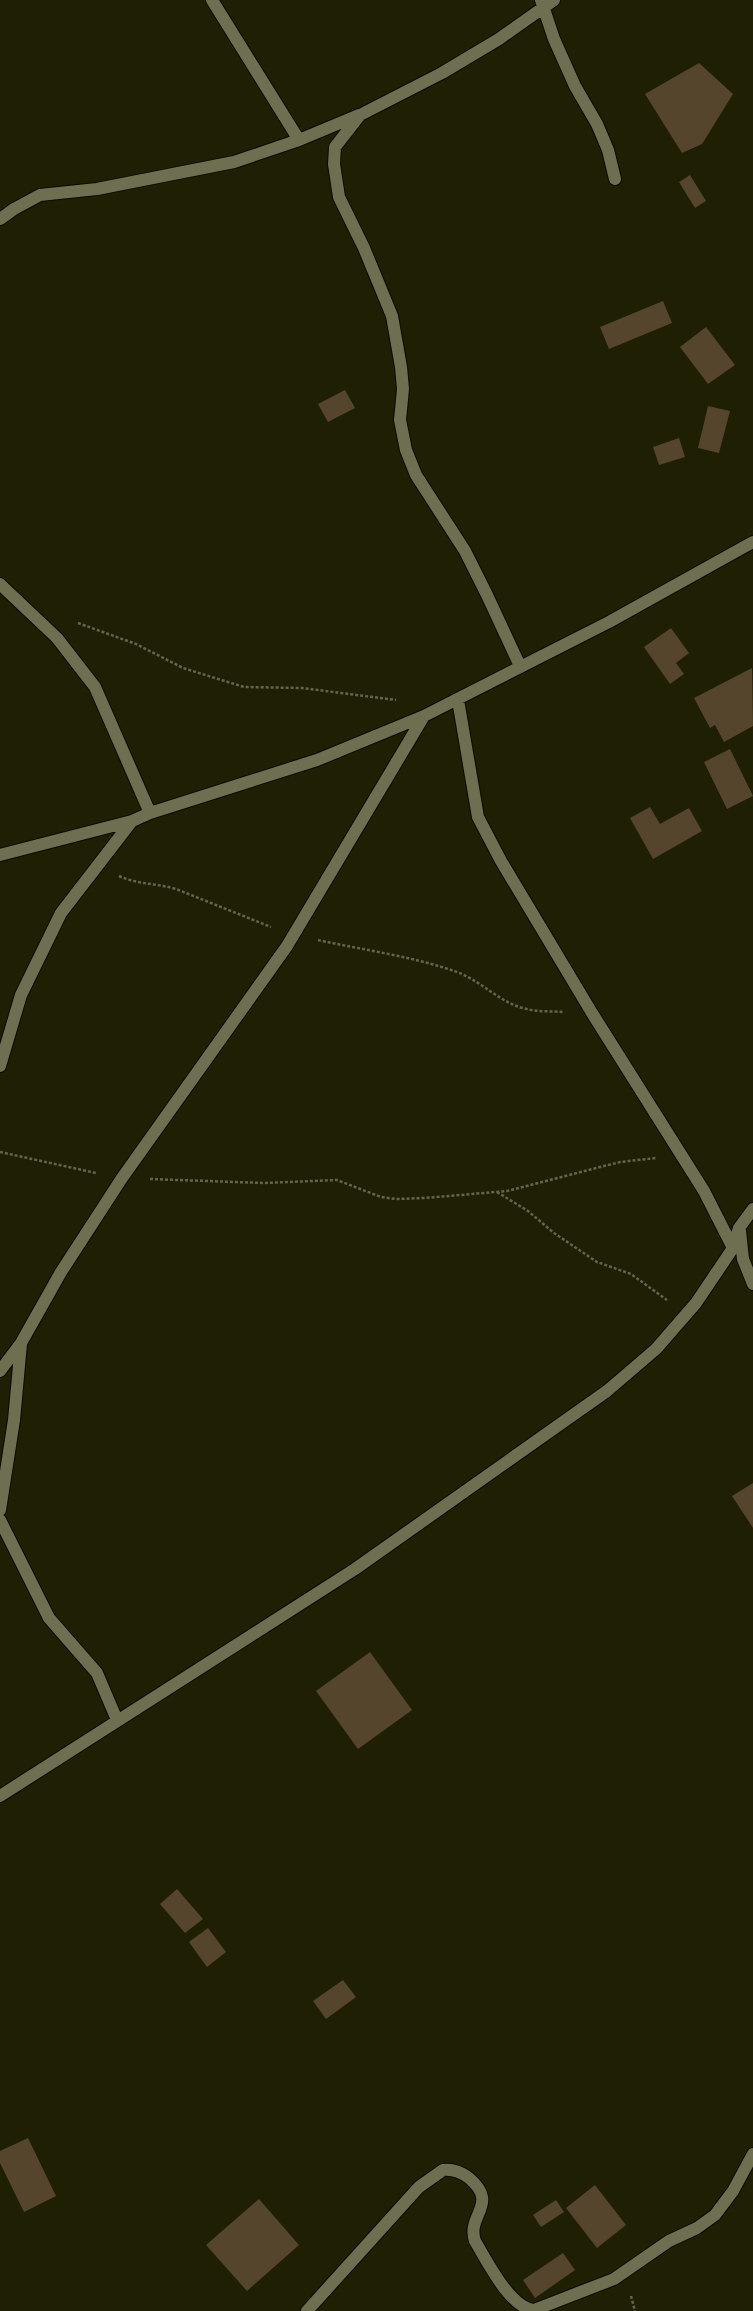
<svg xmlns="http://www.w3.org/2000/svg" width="753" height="2311" viewBox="0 0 753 2311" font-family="'Golos Text',sans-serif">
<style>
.building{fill:#55452c}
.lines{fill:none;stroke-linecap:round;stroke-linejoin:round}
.street-casing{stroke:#0a0900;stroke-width:14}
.path{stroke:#63644c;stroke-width:2.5;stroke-dasharray:3 2;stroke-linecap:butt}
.street{stroke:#6e6e51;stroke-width:12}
</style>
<rect width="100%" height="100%" fill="#1f1f04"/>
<path class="building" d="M699 63 733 94 702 144 682 153 645 94Z
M690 175 706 201 695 208 679 182Z
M663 301 672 323 609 349 600 327Z
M706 327 735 365 708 384 680 347Z
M345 390 355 408 328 422 318 404Z
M708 406 730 411 719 453 698 448Z
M679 438 685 457 659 465 653 447Z
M671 628 689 653 676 663 684 674 670 684 644 647Z
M752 668 753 726 724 742 715 725 710 728 694 698Z
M730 749 753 796 727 809 704 762Z
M650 807 660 824 689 808 702 831 653 859 630 818Z
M753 1483V1528L732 1496Z
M370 1652 412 1710 358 1749 316 1691Z
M177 1889 203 1919 185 1933 160 1904Z
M208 1928 226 1952 207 1967 189 1942Z
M343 1980 356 1997 326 2019 313 2001Z
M28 2138 56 2196 24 2212 0 2163V2151Z
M595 2185 626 2225 597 2248 566 2208Z
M259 2199 299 2245 247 2291 206 2245Z
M556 2200 564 2212 541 2227 533 2215Z
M563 2253 575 2270 535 2298 523 2280Z"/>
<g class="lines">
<g class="street-casing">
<path id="street" d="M212 0 299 140
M541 0 554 39 575 86 597 124 608 150 615 179
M0 219 14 209 40 195 97 189 234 162 299 140 359 115
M0 584 57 638 95 687 150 813
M520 666 487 595 465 551 416 475 406 450 400 420 403 389 401 367 392 316 364 248 339 197 334 164 335 147 360 115 442 73 499 39 554 0
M458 700 478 817 501 861 592 1013 704 1191 733 1248
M0 855 132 821 150 813 317 760 424 716 609 622 753 542
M0 1066 21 995 61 913 132 821
M740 1231 743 1259 753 1284
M0 1371 21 1343 61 1272 122 1178 287 946 424 716
M0 1510 14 1420 21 1344
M0 1520 49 1618 97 1673 117 1720
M0 1796 355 1569 607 1391 656 1349 696 1303 733 1248 739 1228 753 1209
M307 2311 419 2187 443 2170C453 2169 461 2172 469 2178 500 2204 466 2215 475 2241 487 2261 510 2308 534 2310L614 2279 669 2241 697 2228 715 2215 733 2191 753 2154"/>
</g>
<path class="path" d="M78 623 136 644 183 668 244 687 302 688 396 700
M119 876C139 885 156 883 176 889L271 927
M318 940C363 950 411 956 454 971 480 979 500 1004 527 1009 538 1012 551 1011 563 1012
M0 1152 96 1173
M150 1179 264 1183 337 1180 381 1197 396 1199 425 1198 507 1191 620 1162 656 1158
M497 1192 528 1211 554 1233 597 1262 631 1274 667 1300
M631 2296 635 2311"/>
<use href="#street" class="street"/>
</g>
</svg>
